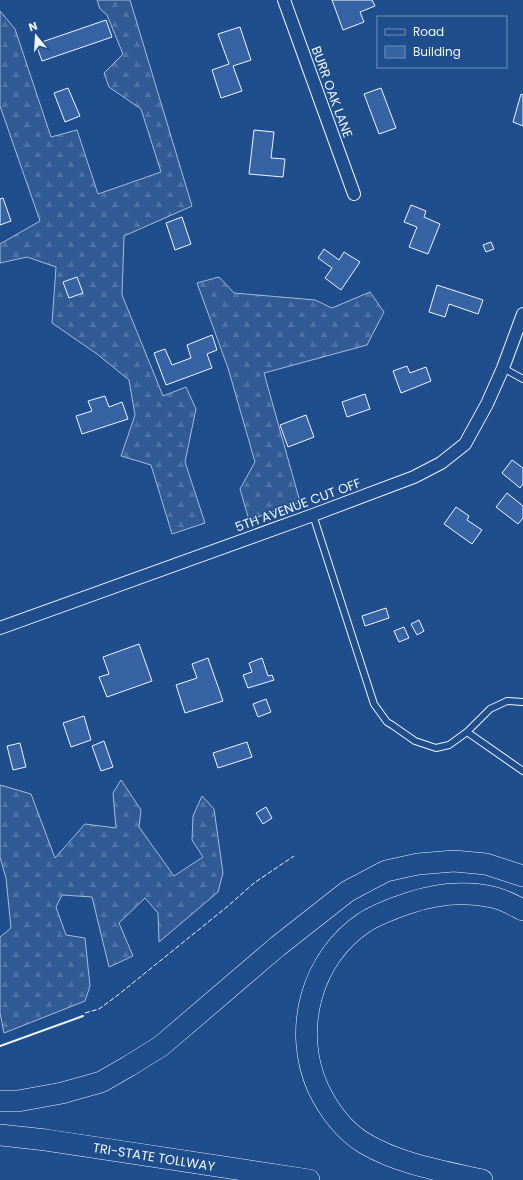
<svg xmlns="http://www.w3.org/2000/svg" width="523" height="1180" viewBox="0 0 523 1180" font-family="Poppins,sans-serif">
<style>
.forest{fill:url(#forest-firs);stroke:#a8bbd7}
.building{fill:#3563a3;stroke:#f2f6ff}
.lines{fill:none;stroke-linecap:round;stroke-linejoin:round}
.service-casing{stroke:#f2f6ff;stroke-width:8}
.minor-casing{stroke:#f2f6ff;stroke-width:14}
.motorway-casing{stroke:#f2f6ff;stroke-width:22}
.service{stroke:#1f4e8c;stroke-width:6}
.minor{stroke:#1f4e8c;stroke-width:12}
.motorway{stroke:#1f4e8c;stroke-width:21}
.fence{stroke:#f2f6ff;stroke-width:1;stroke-dasharray:5 2;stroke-linecap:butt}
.wall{stroke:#f2f6ff;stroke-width:2}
.labels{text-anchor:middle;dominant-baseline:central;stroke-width:3;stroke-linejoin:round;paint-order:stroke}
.street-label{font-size:13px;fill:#f2f6ff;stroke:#1f4e8c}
</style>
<defs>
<pattern id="forest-firs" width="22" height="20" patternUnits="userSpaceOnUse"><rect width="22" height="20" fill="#305b95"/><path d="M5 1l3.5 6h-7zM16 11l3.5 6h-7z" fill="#4e73a5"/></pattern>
</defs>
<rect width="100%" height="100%" fill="#1f4e8c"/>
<path class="forest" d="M97 0H130L192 206 124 236 122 295 163 396 186 387 196 409 185 462 205 523 172 534 151 465 121 456 135 415 129 380 97 354 52 323 56 267 27 257 0 263V244L40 221 0 106V11L15 29 51 137 77 130 98 194 161 172 141 109 109 87 104 73 123 54 107 15 100 9Z
M219 277 234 293 315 300 332 308 370 292 384 312 367 345 264 373 300 502 249 520 240 489 255 462 228 368 197 283Z
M121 780 141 810 139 827 174 876 203 857 192 840 193 816 202 796 214 809 223 873 218 892 159 942 158 913 145 898 119 923 133 956 109 967 92 897 62 895 56 907 66 935 85 938 90 986 85 1001 4 1033 0 1013V937L11 928 6 878 0 857V785L31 794 55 858 85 824 116 828 113 793Z"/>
<path class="building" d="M332 0H372L375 6 360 12 364 22 343 30Z
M106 20 112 37 42 61 36 44Z
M240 27 251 60 233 66 242 91 221 98 212 70 229 64 218 34Z
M68 88 80 116 65 122 54 93Z
M381 88 396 128 379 134 364 94Z
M521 94 523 95V126L513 122Z
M254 130 274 132 271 158 285 159 283 177 249 174Z
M3 198 11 221 0 225V199Z
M411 205 426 211 424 217 440 224 428 254 409 247 417 227 404 222Z
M182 217 191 244 175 250 166 223Z
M491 242 494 249 486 252 483 245Z
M324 249 339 260 344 252 360 262 341 290 325 278 332 268 318 258Z
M77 277 83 293 69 298 63 282Z
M437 285 483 300 478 314 449 304 445 317 429 312Z
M212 335 217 350 207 354 212 368 166 385 154 353 165 349 172 365 191 358 187 345Z
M407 366 410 373 426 367 431 381 401 393 393 371Z
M365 394 370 409 347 417 342 402Z
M105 396 109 407 122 402 128 419 82 434 76 416 92 411 88 401Z
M306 415 314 437 288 447 280 425Z
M512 460 523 468V484L520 488 502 473Z
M507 493 523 506V518L518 524 496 507Z
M456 507 469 516 467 520 482 530 472 544 444 524Z
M386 608 389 618 365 626 362 616Z
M419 620 424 631 417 635 411 624Z
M404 627 409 638 399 642 394 631Z
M139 644 152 681 107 697 99 677 109 674 103 657Z
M208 658 223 701 185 713 176 685 197 678 192 664Z
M262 658 268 676 272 675 274 680 248 688 243 675 252 672 249 663Z
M266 699 271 712 258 717 253 704Z
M84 716 91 740 71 747 63 723Z
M104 741 113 767 101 771 92 746Z
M247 742 252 757 218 768 213 753Z
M20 743 26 767 13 770 7 746Z
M266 807 272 818 263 824 256 813Z"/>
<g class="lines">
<g class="service-casing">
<path id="service" d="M503 368 523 379
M313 515 374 704 387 722 392 725 415 741 436 748 449 745 467 732 490 709 507 701 523 702
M467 732 523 771"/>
</g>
<g class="minor-casing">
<path id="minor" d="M284 0 354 194
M0 628 313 515 414 477 441 463 465 444 487 404 503 368 523 314"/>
</g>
<g class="motorway-casing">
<path id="motorway" d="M0 1101H18L62 1093 101 1082 129 1066 161 1046 278 946 348 891 386 871 418 864 454 861 486 864 523 876
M0 1135 46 1140 309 1180
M482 1180C442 1171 399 1164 364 1143 344 1131 328 1109 318 1088 292 1030 311 958 365 922 378 914 394 908 409 903 436 894 465 891 492 897 503 899 513 905 523 910"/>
</g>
<use href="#service" class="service"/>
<use href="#minor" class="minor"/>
<use href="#motorway" class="motorway"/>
<path class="fence" d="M85 1013 99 1009 118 995 228 906 254 883 294 856"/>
<path class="wall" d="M0 1046 83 1016"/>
</g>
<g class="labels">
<g class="street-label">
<text transform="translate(332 92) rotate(70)">BURR OAK LANE</text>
<text transform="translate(298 505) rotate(-20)">5TH AVENUE CUT OFF</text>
<text transform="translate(154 1157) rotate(9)">TRI-STATE TOLLWAY</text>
</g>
</g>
<rect x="377" y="16" width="130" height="52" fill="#1f4e8c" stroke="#7391ba"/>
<rect x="385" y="29" width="20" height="6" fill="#1f4e8c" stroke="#7391ba"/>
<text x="413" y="36" font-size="12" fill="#f2f6ff">Road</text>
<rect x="385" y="46" width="20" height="12" fill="#3563a3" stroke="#7391ba"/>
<text x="413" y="56" font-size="12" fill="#f2f6ff">Building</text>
<g transform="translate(36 36) rotate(342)" stroke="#1f4e8c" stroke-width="3" paint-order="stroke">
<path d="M0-3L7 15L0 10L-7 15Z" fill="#f2f6ff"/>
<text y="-6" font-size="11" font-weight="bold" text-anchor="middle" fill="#f2f6ff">N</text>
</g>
</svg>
